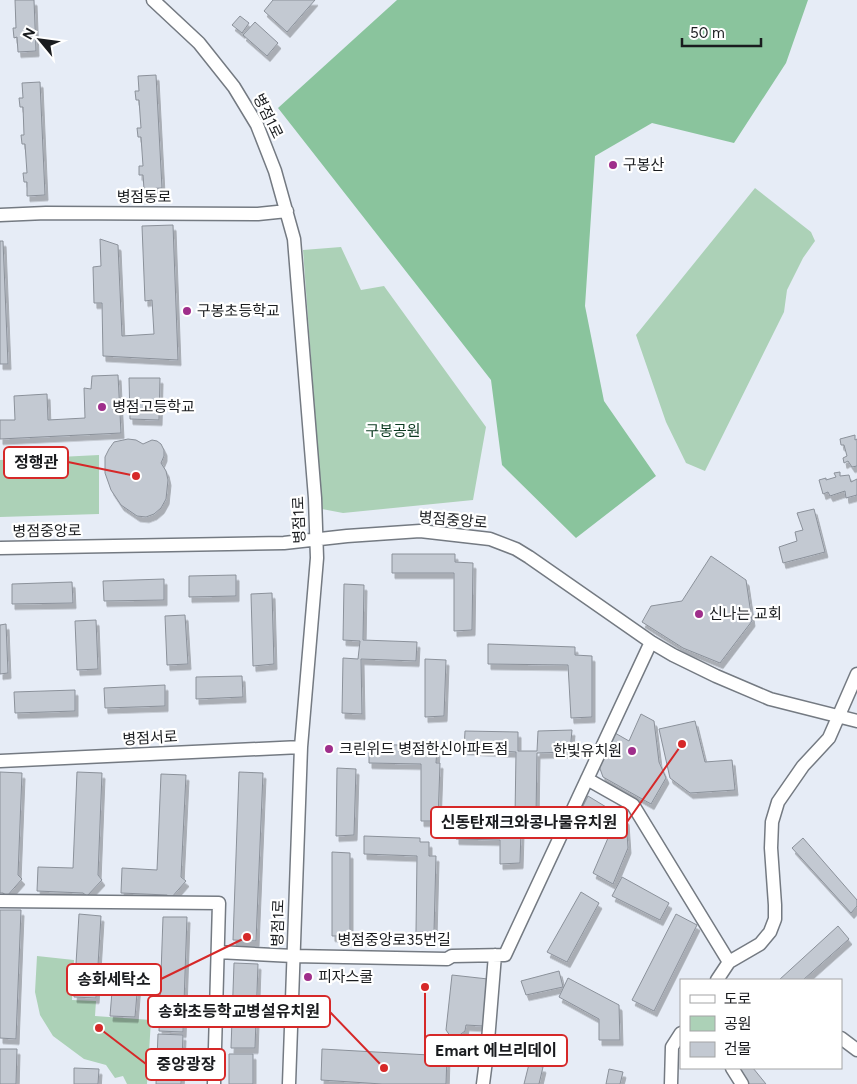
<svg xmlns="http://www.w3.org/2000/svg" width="857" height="1084" viewBox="0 0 857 1084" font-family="Figtree,'Noto Sans KR',sans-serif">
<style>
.green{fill:#acd1b7}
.forest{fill:#8ac49d}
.building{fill:#c3c9d2;stroke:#8b919a;filter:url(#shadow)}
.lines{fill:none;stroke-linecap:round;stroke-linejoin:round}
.minor-casing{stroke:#747a82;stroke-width:15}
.minor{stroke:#fff;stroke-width:12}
.poi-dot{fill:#9f2e8b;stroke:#fff;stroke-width:2}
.labels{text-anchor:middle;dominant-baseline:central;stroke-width:4.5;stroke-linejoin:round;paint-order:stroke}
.street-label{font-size:15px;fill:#1a1c1f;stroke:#fff}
.poi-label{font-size:15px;fill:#1a1c1f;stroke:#fff;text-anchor:start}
.park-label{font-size:15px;fill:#09381e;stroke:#fff}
.leader{fill:none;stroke:#d62828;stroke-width:2}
.callout-dot{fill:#d62828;stroke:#fff;stroke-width:2}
.callout{fill:#fff;stroke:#d62828;stroke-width:2}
.callout-label{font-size:16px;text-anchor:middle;font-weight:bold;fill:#1a1c1f}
</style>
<defs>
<filter id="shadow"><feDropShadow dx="3" dy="5.5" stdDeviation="0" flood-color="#0004"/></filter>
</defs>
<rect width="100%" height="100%" fill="#e6ecf6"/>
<path class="green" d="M755 188 811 232 815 241 803 258 787 290 784 312 705 471 686 463 666 422 636 335Z
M341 247 361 290 384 286 486 427 473 500 343 513 322 509 303 250Z
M99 455V514L0 517V460Z
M37 956 74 960 72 1000 96 1001 95 1016 151 1020 147 1084H127L123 1076 115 1078 106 1065 84 1059 53 1036 40 1015 35 992Z"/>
<path class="forest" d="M397 0H808L786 63 734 143 652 123 595 156 585 306 604 401 656 476 576 538 502 465 491 380 278 108Z"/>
<path class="building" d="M15 0H34L36 51 18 52 17 37 14 38 13 28H16Z
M273 0H315L287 32 264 11Z
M240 16 249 23 242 33 232 25Z
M255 22 278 43 267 56 243 35Z
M156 75 162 188 144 189 143 175H139V166H143L141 137H138L137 128H141L139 100H136L135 91H139L138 76Z
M40 82 45 195 27 196V182H24L23 173H27L25 144H22L21 135H24L23 107H20L19 98H23L22 83Z
M173 225 178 360 103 356 102 303H94L93 267 101 266 100 239 118 245 122 336 154 334 152 300 145 301 142 226Z
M0 241H3L8 364H0Z
M118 375 121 433 0 439V420H15L14 396 47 394 48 420 85 418 84 388 91 389 92 376Z
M129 378H160L159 420 130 419Z
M855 435V440L857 439V466L852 467 848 461 844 463 843 458 847 456 844 445H841L840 439Z
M128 439 136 440 143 444 152 440 157 441 161 444 164 450V456L161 463 166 471 168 480 166 499 161 508 154 514 146 517 137 516 121 505 111 490 105 473V457L109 449 114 442Z
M840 472V476L849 475 851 482 857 479V495L846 498 845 491 830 496 828 492 823 494 819 480 826 478V480L836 477 834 473Z
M814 509 825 552 783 563 779 547 797 541 795 532 803 530 797 513Z
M392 554H455V562L473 563 472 630 454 631V573H392Z
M711 556 746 580 752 621 720 663 683 648 642 622 651 606 682 601Z
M236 575V596L189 597V576Z
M164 579V600L104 601 103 581Z
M72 582 73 603 12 604V584Z
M344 584 364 585 363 640 417 642 416 661 361 659 362 714 342 713 343 658 358 659 360 641 343 640Z
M272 593 274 664 253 666 251 594Z
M185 615 188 664 167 665 165 616Z
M96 620 98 669 77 670 75 621Z
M6 624 8 673 0 674V625Z
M488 644 575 647V655L592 656V717L571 718 568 665 488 664Z
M425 659 446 660 444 716 425 717Z
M242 676 243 697 196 699V677Z
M165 685V706L105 708 104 688Z
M75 690V711L15 713 14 692Z
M641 714 654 721 659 762 666 778 651 804 603 777 599 766 615 733 629 741Z
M695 721 705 762 732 760 735 790 690 793 670 778 659 729Z
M572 730 570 752 537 753 536 816H515L516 752 464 749 465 731 518 732V751H537L538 731Z
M369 744 429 746V749H437L436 763H440L438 821H421V764L369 763Z
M337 768 356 769 354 835 336 836Z
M0 772 22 773 18 875 22 879 7 896 3 893H0Z
M77 772 102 773 98 875 102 880 87 896 83 893 37 891 38 867 73 868Z
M239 772 263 773 256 941 233 940Z
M161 774 186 775 181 877 186 881 171 898 167 895 121 893 122 868 157 870Z
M588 796 626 819 628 848 613 884 593 873 608 838 604 825 580 812Z
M456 819 501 822V829L521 830 520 863 500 864V840L456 839Z
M364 836 420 838V842H429V856H436L434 932H416L417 856 364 854Z
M803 838 857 900V906L851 913 792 848Z
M332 852 350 853V936H332Z
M622 877 669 903 660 920 612 896Z
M581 892 599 903 567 962 547 952Z
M0 910H21L16 1039 0 1038Z
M79 914 101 916 96 998 74 997Z
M676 914 697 925 654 1011 632 1000Z
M163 917H187L183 1032 159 1031Z
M838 926 849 939 803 980H779Z
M234 963 258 964 255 1048H231Z
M559 971 563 987 526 995 521 981Z
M452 975 488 979 483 1026 466 1025 465 1031 453 1040 446 1030Z
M568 978 619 1005 620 1040H599V1019L559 997Z
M113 979 138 981 135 1017 110 1016Z
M158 1034 183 1035 181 1084H156Z
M0 1049H17L16 1084H0Z
M322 1049 447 1056 446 1084H382L321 1080Z
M229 1054H253V1084H229Z
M529 1064 543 1067 539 1084H524Z
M74 1068 99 1069 98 1084H74Z
M736 1068H753L766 1084H746Z
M609 1069 623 1072 620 1084H606Z"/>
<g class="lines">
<g class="minor-casing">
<path id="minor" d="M153 0 199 43 234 87 257 125 275 171 294 239 315 498 317 558 301 747 289 1084
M0 215 46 213 258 214 287 211
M0 548 284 543 347 536 420 531 490 539 516 549 529 557 651 642 673 655 716 676 770 699 857 721
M0 761 301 747
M587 779 633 805 729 962
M0 901 219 903 214 1084
M218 952 293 956 447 959 452 956 505 955 651 642
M717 980 729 962 760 944 770 932 775 919V905L771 848 772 822 778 802 803 766 829 738 857 674
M841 1038 857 1050
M732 1068 742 1084
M483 1084 487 1053 495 955
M671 1084 672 1047 681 1033"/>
</g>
<use href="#minor" class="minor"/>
</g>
<g class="poi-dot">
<circle cx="613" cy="165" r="5"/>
<circle cx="187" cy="311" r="5"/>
<circle cx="102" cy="407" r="5"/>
<circle cx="699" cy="614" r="5"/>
<circle cx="329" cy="749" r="5"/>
<circle cx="632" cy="751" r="5"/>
<circle cx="308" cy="977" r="5"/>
</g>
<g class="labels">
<g class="street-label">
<text transform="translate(268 116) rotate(64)">병점1로</text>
<text x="144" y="197">병점동로</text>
<text transform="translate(299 520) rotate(-92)">병점1로</text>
<text transform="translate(453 520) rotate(5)">병점중앙로</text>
<text transform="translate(47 531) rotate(-1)">병점중앙로</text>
<text transform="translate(150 738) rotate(-3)">병점서로</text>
<text transform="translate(278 923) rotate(-88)">병점1로</text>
<text x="394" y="940">병점중앙로35번길</text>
</g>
<g class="poi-label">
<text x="623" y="165">구봉산</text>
<text x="197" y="311">구봉초등학교</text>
<text x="112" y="407">병점고등학교</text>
<text x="709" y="614">신나는 교회</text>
<text x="339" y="749">크린위드 병점한신아파트점</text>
<text x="622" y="751" text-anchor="end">한빛유치원</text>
<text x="318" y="977">피자스쿨</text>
</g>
<g class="park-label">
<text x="393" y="431">구봉공원</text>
</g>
</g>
<path class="leader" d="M136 476L68 462M682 744L627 822M247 937L161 979M384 1068L330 1012M425 987L425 1050M99 1028L146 1064"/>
<g class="callout-dot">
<circle cx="136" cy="476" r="5"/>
<circle cx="682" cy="744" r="5"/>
<circle cx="247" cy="937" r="5"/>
<circle cx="384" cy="1068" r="5"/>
<circle cx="425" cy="987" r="5"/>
<circle cx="99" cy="1028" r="5"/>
</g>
<g class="callout">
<rect x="4" y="447" width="64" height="31" rx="5"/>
<rect x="431" y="807" width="196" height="31" rx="5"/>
<rect x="67" y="964" width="94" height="31" rx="5"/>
<rect x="148" y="996" width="182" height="31" rx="5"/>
<rect x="425" y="1035" width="142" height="31" rx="5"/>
<rect x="146" y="1049" width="79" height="31" rx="5"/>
</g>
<g class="callout-label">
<text x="36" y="468">정행관</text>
<text x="529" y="828">신동탄재크와콩나물유치원</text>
<text x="114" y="985">송화세탁소</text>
<text x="239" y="1017">송화초등학교병설유치원</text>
<text x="496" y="1056">Emart 에브리데이</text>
<text x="186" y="1070">중앙광장</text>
</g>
<rect x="680" y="979" width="162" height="90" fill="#ffffff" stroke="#a3a4a5"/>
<rect x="690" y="995" width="25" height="8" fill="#ffffff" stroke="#a3a4a5"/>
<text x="724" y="1004" font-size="15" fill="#1a1c1f">도로</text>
<rect x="690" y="1016" width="25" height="15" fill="#acd1b7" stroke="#a3a4a5"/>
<text x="724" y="1029" font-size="15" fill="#1a1c1f">공원</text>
<rect x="690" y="1042" width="25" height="15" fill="#c3c9d2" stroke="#a3a4a5"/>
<text x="724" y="1054" font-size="15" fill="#1a1c1f">건물</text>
<g transform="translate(40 40) rotate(299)" stroke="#ffffff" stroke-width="4" paint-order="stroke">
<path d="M0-4L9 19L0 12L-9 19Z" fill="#1a1c1f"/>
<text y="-8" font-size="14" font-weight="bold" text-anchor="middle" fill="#1a1c1f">N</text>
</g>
<path d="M682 38v8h79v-8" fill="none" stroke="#1a1c1f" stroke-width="2.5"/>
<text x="690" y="38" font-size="15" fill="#1a1c1f" stroke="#ffffff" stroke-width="4" paint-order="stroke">50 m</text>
</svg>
